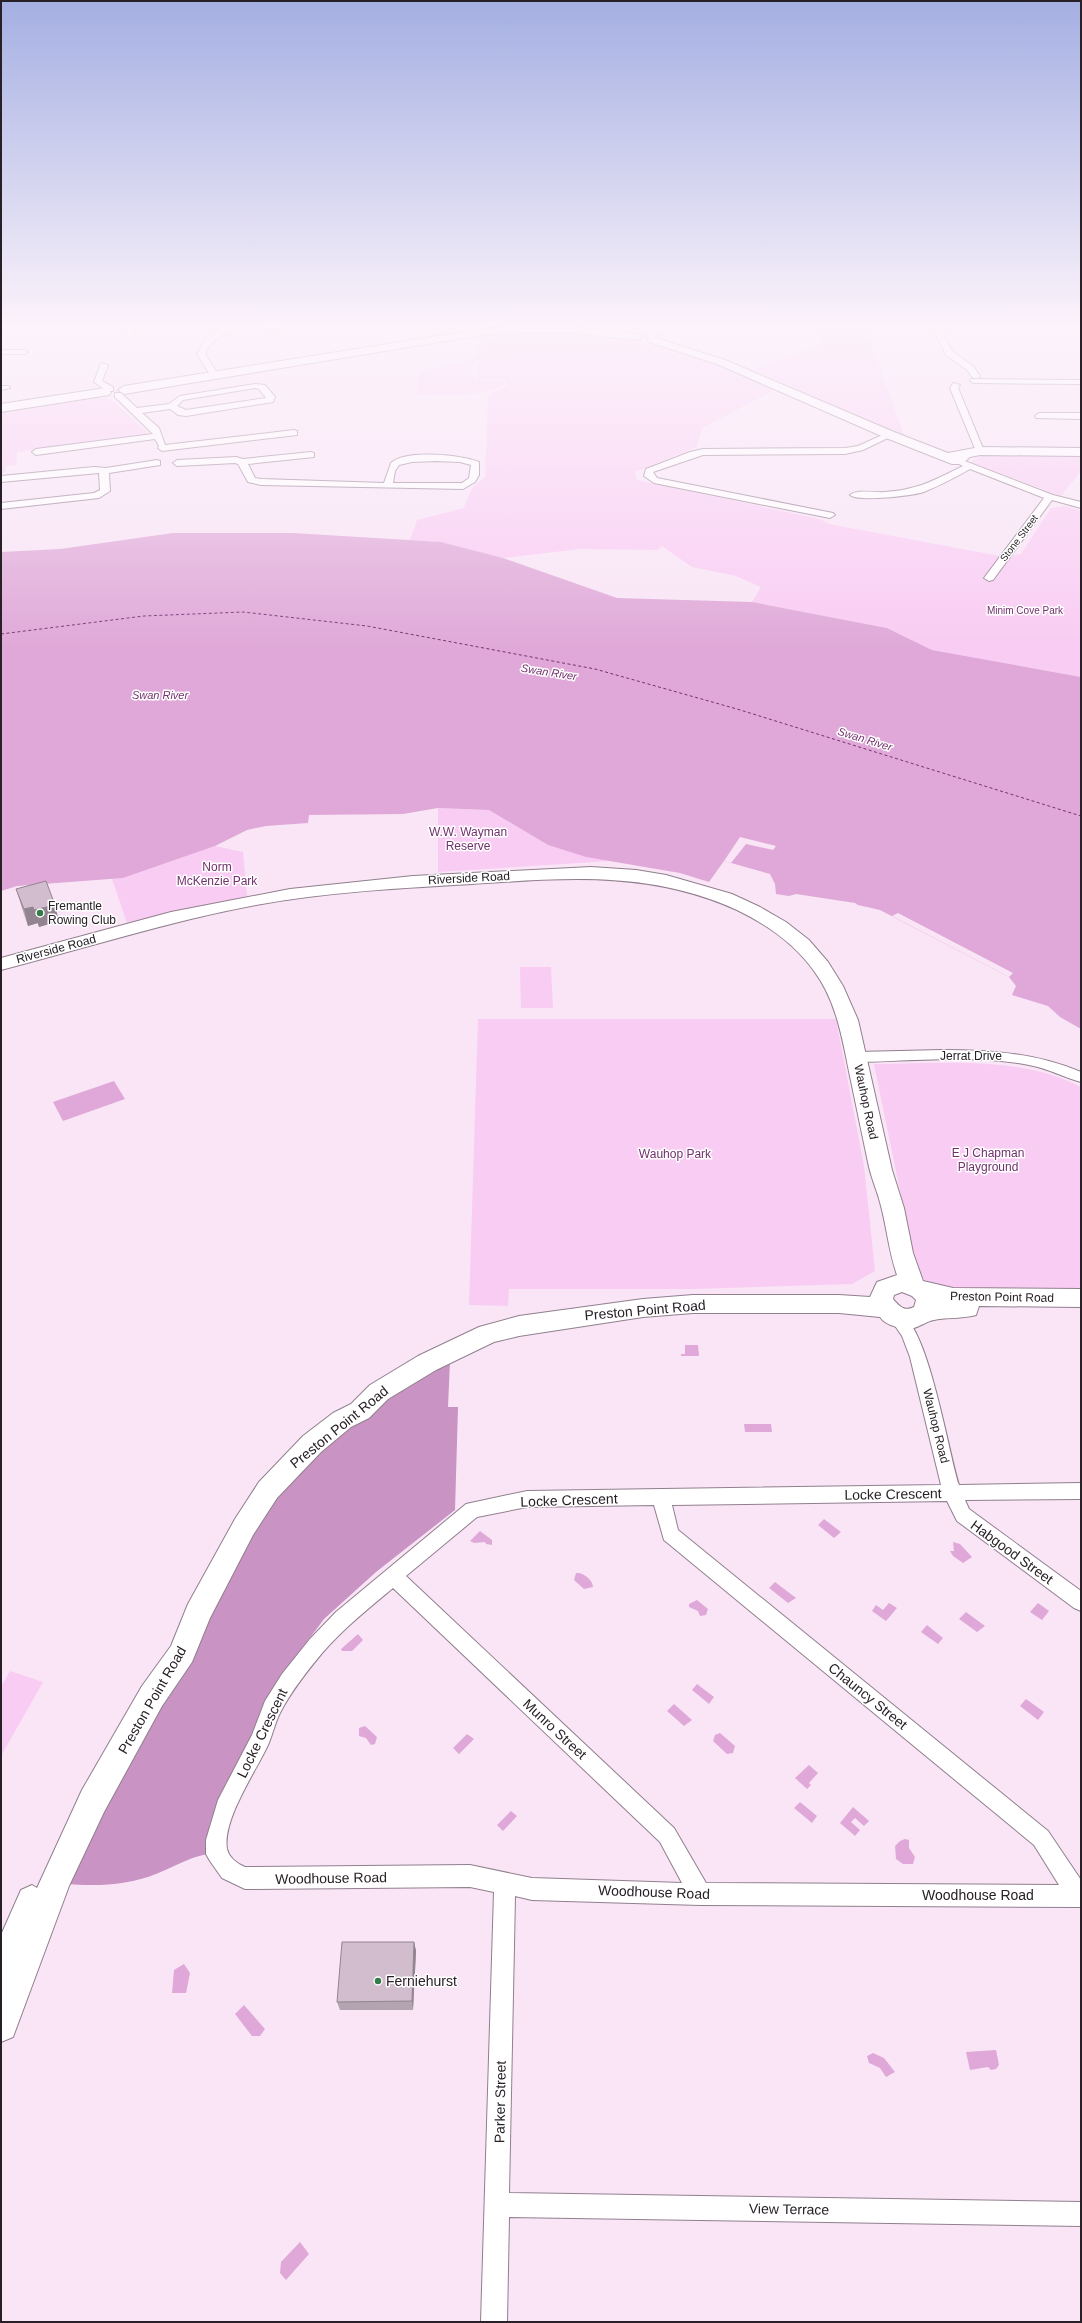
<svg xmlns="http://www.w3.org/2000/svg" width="1082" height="2323" viewBox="0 0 1082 2323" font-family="Arial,sans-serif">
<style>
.green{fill:#f9ccf3}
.forest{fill:#c993c3}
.water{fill:#dfa8d8}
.pier{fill:#f9e5f6}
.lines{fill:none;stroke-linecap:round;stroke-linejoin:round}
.ferry{stroke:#74336e;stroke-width:1;stroke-dasharray:3 2.5;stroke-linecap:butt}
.street-casing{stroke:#917f8e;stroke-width:2}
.secondary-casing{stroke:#917f8e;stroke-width:2}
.street{fill:#fff;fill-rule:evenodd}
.secondary{fill:#fff;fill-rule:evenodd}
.wall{fill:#b4a3b1}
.shaded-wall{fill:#928490}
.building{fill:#d1bdce;stroke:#928490}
.poi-dot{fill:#337b48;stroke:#fff;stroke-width:1.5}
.labels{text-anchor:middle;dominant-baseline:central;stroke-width:3;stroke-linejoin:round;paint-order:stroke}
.far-street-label{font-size:10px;fill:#272026;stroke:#fff}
.far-park-label{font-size:10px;fill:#70306b;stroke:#fff}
.far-water-label{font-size:11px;font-style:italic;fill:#74336e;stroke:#fff}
.park-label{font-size:12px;fill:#70306b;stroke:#fff}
.street-label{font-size:12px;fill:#272026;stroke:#fff}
.poi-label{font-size:12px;fill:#272026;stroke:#fff;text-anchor:start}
.near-street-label{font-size:14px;fill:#272026;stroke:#fff}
.near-poi-label{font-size:14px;fill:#272026;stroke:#fff;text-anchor:start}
</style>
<rect width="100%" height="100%" fill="#f9e5f6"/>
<path class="green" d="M820 325H865L905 438 753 369 822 344Z
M562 331 628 339 645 345 660 344 714 363 774 390 702 428 697 447 635 472 637 480 820 519 829 524 1005 557 1021 554 1051 508 1065 506 1081 511V677L932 650 887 628 752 602 761 587 736 576 692 567 662 546 658 550 580 549 503 558 441 542 410 540 417 520 464 508 472 488 485 477 488 395 507 385 504 379 479 380 477 368 479 357 472 366 473 376 477 381 502 380 504 385C476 398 447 394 416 394L419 372C438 366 457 363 476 357L477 354 473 348 482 343 472 336 491 334 479 357 495 334Z
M96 397 112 400 149 434 17 452 16 465 6 466 5 472 1 473V412Z
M1081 454V471L1061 496 973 463 972 460 984 455Z
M438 808 489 810 548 845 586 857 610 861 438 872Z
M215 846 243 852 247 896 127 923 112 879 123 878Z
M520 967H551L553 1008H521Z
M478 1019H836L864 1166 875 1271 852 1284 695 1289H509L508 1306 469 1305Z
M874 1064C942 1064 1018 1055 1081 1087V1292L943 1288C928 1285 920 1279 915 1264Z
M10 1671 43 1682 1 1756V1687Z"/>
<path class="forest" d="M450 1361 448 1407H458L455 1510 376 1572 324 1619 285 1671 226 1787 207 1854C185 1859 176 1866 156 1874 127 1886 90 1887 59 1883L97 1827 240 1536 331 1431Z"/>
<path class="water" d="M173 533H293L441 542 503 558 617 598 752 602 887 628 932 650 1081 677V1029L1060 1017 1048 1006 1012 995 1016 986 1009 977 880 910 858 905 855 903 796 894 789 896 776 894 775 884 770 874 724 861 709 882 680 873 586 857 548 845 489 810 438 808 403 814 309 815 308 823 266 826 247 830 215 846 123 878 17 886 1 891V552L60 549Z
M114 1081 125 1099 63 1121 53 1102Z
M685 1345H698L699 1356H681V1354H685Z
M744 1424H771L772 1432H745Z
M824 1519 841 1532 834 1538 818 1525Z
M480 1531 492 1540V1545L486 1544 485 1542 474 1543 470 1541Z
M953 1542 960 1544 972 1557 963 1563 953 1556 950 1551H954Z
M576 1573C583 1572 593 1580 593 1587L584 1589 574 1580Z
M775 1582 796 1598 788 1603 769 1588Z
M697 1600 708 1609 706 1615 700 1616 698 1611 689 1607V1604Z
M889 1603 897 1608 886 1621 872 1611 876 1605 883 1610Z
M1038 1603 1049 1611 1042 1620 1030 1612Z
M966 1612 985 1626 977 1632 959 1619Z
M927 1625 943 1638 938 1644 921 1632Z
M358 1634 363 1640 352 1651H342L341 1649Z
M697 1684 714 1697 709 1704 692 1690Z
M1026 1699 1044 1712 1038 1720 1020 1706Z
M674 1704 692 1720 684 1726 667 1711Z
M365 1726 377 1737 375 1744 371 1745 366 1738 359 1736V1728Z
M720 1733 735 1746 733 1753 727 1754 713 1741 715 1735Z
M467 1734 474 1739 459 1754 453 1748Z
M809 1765 818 1773 809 1783 811 1785 807 1789 795 1778Z
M800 1802 817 1816 812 1823 794 1808Z
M853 1807 869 1821 864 1826 855 1818 851 1822 860 1830 855 1836 840 1823Z
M511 1811 517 1816 503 1831 497 1825Z
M905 1839 909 1840V1848L915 1857 913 1864H903L896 1859 895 1846 900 1841Z
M184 1964 190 1973 186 1993H172L174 1970Z
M244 2005 265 2029 260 2036H252L235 2014Z
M996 2050 999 2065 996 2069 991 2070 988 2067 970 2070 966 2052Z
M873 2053 884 2058 895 2072 886 2077 880 2068 869 2063 867 2056Z
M300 2242 309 2254 286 2280 280 2273 281 2262Z"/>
<path class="pier" d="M740 837 776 846 773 850 746 844 731 863 724 861Z
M898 913 1013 973 1009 977 892 916Z"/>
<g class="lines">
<path class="ferry" d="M1 634 144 616 243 612 367 626 595 669 737 709 1081 816"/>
<g class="street-casing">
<path id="street" d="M130 325H138L132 337H129L125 335Z
M227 325H239C226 336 212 336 205 354L218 374 211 376 197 354 207 337Z
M244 325H299L272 330Z
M597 325H605L602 333 595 331Z
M661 325H670L653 338H647V334Z
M931 325H939L952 351 973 366 980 376 979 378H973L967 370 946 355Z
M1 350H24L28 352 24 354H1Z
M101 363 108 365 102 381 113 387V391H107L94 382Z
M971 379 1081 380V384L974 383 970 381Z
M953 383 960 385 958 388 984 451 983 453 976 451 950 388Z
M255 384 265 385 275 397 273 402 186 416 178 415 170 409 142 413 159 428 165 445 294 430 297 431V435L162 451 158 448 159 446 155 439 36 455 32 452 36 449 153 434 115 397V393H121L137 408 169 404 180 396ZM255 388 259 389 266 398 186 410 177 406 183 400Z
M1 386H9L10 388 1 390Z
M1039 413H1081V419L1036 418 1035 416Z
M887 433 894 435 863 450 845 454 703 455 653 472 657 478 833 513 835 515 830 518 654 483 644 476 646 469 690 452 703 449 845 448 858 446Z
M311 452 314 453V457L248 464 255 478 261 479 384 483 391 463C405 449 462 455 479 462V475L475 482 463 489 261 485 248 482 238 464 235 463 177 466 173 463 177 460 236 457 243 459ZM436 461 460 462 471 465 469 478 462 483H393L395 471 399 465 412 462Z
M957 458 1053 495 1081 502V508L1052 500 993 580 989 581 984 578 1044 498 970 469C956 477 941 485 926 491 916 496 857 502 850 495 857 489 875 493 884 492 917 490 933 481 963 466L953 461Z
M157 460 160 461V465L109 473 110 491 99 498 1 509V503L94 493 100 490 99 473 1 482V476L94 467 106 468Z
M942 1050C990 1050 1036 1053 1081 1072V1082C1063 1077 1047 1068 1029 1065 973 1054 914 1061 857 1062L852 1060 850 1057 852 1054 857 1052Z
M897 1311C928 1321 948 1452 959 1485L1081 1483V1499L965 1500 969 1509 1081 1591V1611L1074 1608 957 1521 947 1501 672 1505 678 1530 1048 1831 1081 1880V1907L700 1905 532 1900 515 1896 509 2193 1081 2202V2226L509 2217 507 2322H481L494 1892 470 1887 245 1889 222 1878 210 1861 206 1854V1840L218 1800 252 1735 265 1701 282 1674 310 1639 336 1612 466 1504 527 1491 941 1485 910 1357 902 1336 889 1317 891 1312ZM654 1505 664 1540 1034 1845 1059 1885 706 1883 674 1828 406 1576 477 1517 527 1507ZM393 1588 660 1842 682 1883 532 1878 470 1865 245 1867C238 1864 229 1858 227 1849 222 1820 256 1771 268 1745 273 1734 275 1722 281 1711 292 1690 308 1670 323 1652 344 1628 369 1608 393 1588Z"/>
</g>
<g class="secondary-casing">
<path id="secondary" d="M565 326 637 334 643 337 637 340 565 332 488 334 124 394 118 390 124 386 488 328Z
M653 337 725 360 894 432 948 453 980 447 1081 448V456L980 455 970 457 962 464H952L886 438 717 364 649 342 647 340Z
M105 388 111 392 109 395 1 412V404Z
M591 867 636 870 666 875 732 894 760 907 786 922 809 940 828 962 843 986 858 1020 892 1170 904 1208 913 1253 923 1281 953 1288 1081 1289V1307L979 1306 976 1315C962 1319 948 1317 934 1320 927 1321 921 1326 914 1328 903 1330 886 1326 880 1317L839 1313H693L643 1317 519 1336 494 1342 436 1370 388 1399 369 1418 351 1427 321 1452 277 1498 253 1535 210 1618 192 1662 162 1706 104 1812 69 1886 13 2037 1 2042V1935L21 1890 32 1885 37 1888 82 1790 142 1686 171 1646 188 1604 235 1519 259 1482 303 1436 333 1413 351 1404 370 1385 418 1356 479 1327 519 1316 643 1299 693 1295H839L870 1297 877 1282 897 1275C889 1252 887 1229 881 1206 878 1193 872 1180 869 1167 863 1139 857 1110 851 1081 843 1044 838 1003 814 971 795 944 766 924 737 910 649 870 565 878 472 884 400 888 328 892 256 905 170 921 86 948 1 970V958L171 912 290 889 413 876ZM902 1292 912 1296 916 1300 914 1307C904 1312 899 1306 893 1299L894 1295Z"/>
</g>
<use href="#street" class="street"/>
<use href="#secondary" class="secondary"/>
</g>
<path class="wall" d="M16 889 59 921 39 927 38 923 28 926 21 905Z
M414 1942 416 1951 413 2010H340L337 2002Z"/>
<path class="shaded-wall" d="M55 905 59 921 39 927 34 910Z
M33 907 38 923 28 926 24 909Z
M414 1942 416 1951 413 2010 412 2001Z"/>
<path class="building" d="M46 881 55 905 34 910 33 907 24 909 16 889Z
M342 1942H414L412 2001 337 2002Z"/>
<linearGradient id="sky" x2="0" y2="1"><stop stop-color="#a4afe2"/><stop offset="0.5" stop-color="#fcf3fb"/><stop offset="1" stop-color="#fcf3fb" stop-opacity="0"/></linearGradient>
<rect width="1082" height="650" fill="url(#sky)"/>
<g class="poi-dot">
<circle cx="40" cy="913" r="4"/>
<circle cx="378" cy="1981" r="4"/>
</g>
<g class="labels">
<g class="far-street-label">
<text transform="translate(1019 538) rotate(-53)">Stone Street</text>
</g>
<g class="far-park-label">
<text x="1025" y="610">Minim Cove Park</text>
</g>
<g class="far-water-label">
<text transform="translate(549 672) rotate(9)">Swan River</text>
<text x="160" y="695">Swan River</text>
<text transform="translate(865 739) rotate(17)">Swan River</text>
</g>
<g class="park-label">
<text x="468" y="832">W.W. Wayman<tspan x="468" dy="14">Reserve</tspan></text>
<text x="217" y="867">Norm<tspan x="217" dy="14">McKenzie Park</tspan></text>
<text x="988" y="1153">E J Chapman<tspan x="988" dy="14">Playground</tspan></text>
<text x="675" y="1154">Wauhop Park</text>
</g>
<g class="street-label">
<text transform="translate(469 878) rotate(-3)">Riverside Road</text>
<text transform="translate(56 949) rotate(-15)">Riverside Road</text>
<text x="971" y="1056">Jerrat Drive</text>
<text transform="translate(866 1102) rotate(78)">Wauhop Road</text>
<text transform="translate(1002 1297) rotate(1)">Preston Point Road</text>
<text transform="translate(936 1426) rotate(76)">Wauhop Road</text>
</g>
<g class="poi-label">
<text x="48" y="906">Fremantle<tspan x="48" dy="14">Rowing Club</tspan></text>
</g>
<g class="near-street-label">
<text transform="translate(645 1310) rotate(-5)">Preston Point Road</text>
<text transform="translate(339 1427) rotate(-39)">Preston Point Road</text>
<text transform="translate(893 1494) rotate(-1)">Locke Crescent</text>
<text transform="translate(569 1500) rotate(-2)">Locke Crescent</text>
<text transform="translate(1012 1552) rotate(36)">Habgood Street</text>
<text transform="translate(868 1696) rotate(39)">Chauncy Street</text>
<text transform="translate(152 1700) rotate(-60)">Preston Point Road</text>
<text transform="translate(555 1729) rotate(43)">Munro Street</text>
<text transform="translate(262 1733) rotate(-64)">Locke Crescent</text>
<text transform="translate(331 1878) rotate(-1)">Woodhouse Road</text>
<text transform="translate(654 1892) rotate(2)">Woodhouse Road</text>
<text x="978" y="1895">Woodhouse Road</text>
<text transform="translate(500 2102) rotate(-89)">Parker Street</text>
<text transform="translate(789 2209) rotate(1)">View Terrace</text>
</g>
<g class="near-poi-label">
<text x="386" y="1981">Ferniehurst</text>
</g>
</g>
<rect width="1082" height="2323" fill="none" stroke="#272026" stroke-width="4"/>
</svg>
